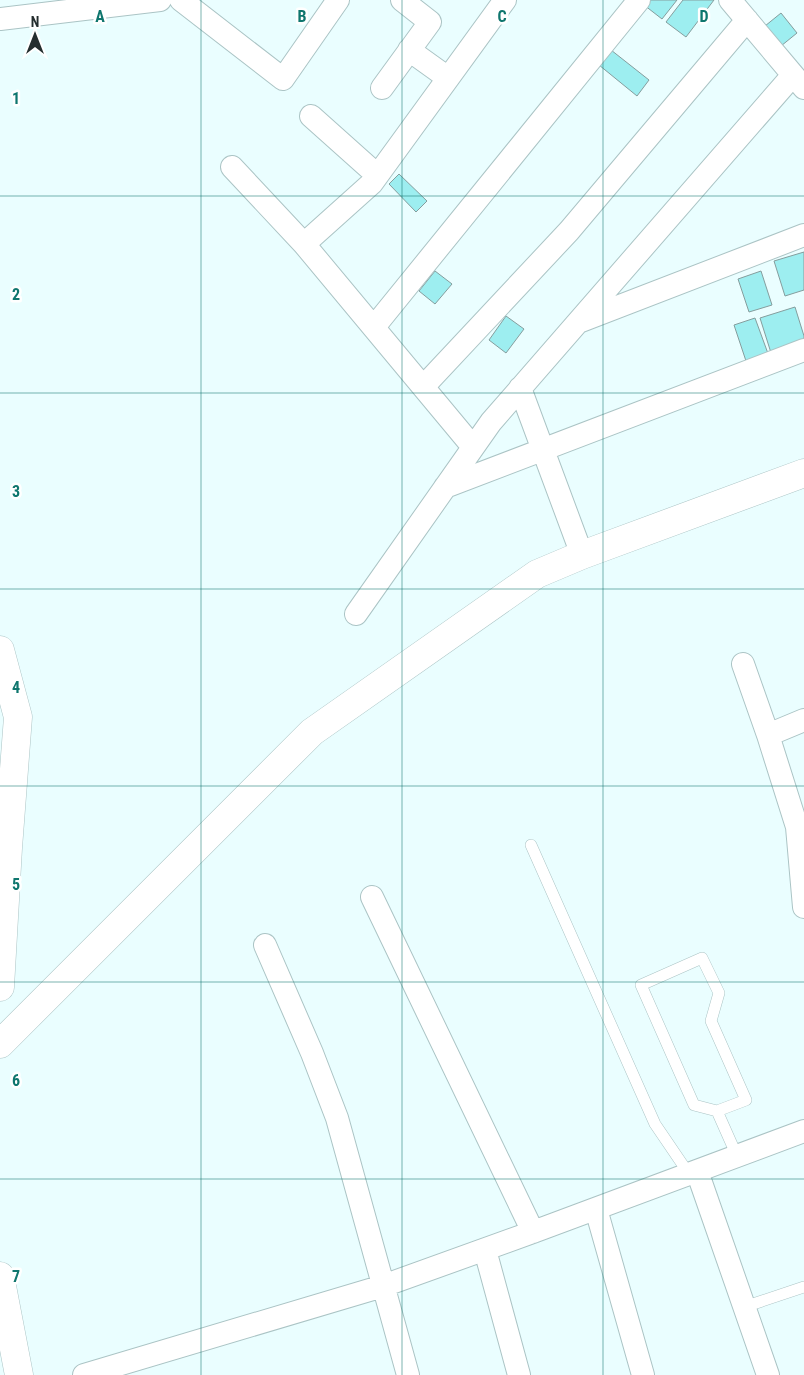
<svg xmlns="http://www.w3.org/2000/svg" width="804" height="1375" viewBox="0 0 804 1375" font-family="'Roboto Condensed',sans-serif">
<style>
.building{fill:#9deef0;stroke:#859d9d}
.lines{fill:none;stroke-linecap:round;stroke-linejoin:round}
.service-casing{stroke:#abc4c5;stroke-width:12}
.minor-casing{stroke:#abc4c5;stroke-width:24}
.tertiary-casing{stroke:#abc4c5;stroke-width:29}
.service{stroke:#fff;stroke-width:11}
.minor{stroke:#fff;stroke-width:22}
.tertiary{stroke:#fff;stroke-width:28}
.grid{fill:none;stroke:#0f766e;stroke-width:1;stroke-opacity:0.55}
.grid-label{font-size:16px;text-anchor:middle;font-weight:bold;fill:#0f766e;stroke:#fff;stroke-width:5;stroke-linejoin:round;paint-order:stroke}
</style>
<rect width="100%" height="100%" fill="#eafeff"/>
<path class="building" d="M648 0H677L662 19 644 5Z
M683 0H714L686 37 666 22Z
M781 13 797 33 781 46 765 26Z
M611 50 649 80 637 96 599 65Z
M399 174 427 201 416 212 389 184Z
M804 252V290L785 296 774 261Z
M435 271 452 284 435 304 419 291Z
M761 271 772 305 749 312 738 279Z
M795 307 804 336V346L772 356 760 318Z
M506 316 524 329 506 353 489 340Z
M755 318 770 359 748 367 734 325Z"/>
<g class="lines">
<g class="service-casing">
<path id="service" d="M531 845 655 1124 689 1174
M717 1111 746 1100 711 1021 719 993 702 958 641 985 694 1105 717 1111 737 1156
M744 1307 804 1287"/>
</g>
<g class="minor-casing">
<path id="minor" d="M181 0 283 79 338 0
M730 0 804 88
M0 19 160 0
M409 50 448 78
M382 88 430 22 402 0
M311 116 377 175
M232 167 304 244 473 447
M304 244 372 183 505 0
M581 321 804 235
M374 327 639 0
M423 387 569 231 747 20
M520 388 582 555
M445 487 804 350
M356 614 491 422 793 75
M743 664 768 735 797 827 804 907
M768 735 804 720
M372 897 533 1232
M265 945 312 1053 337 1118 408 1375
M697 1171 768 1375
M596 1209 643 1375
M485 1250 519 1375
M84 1375 383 1286 533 1232 804 1131"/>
</g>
<g class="tertiary-casing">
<path id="tertiary" d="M0 650 18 717 8 848 0 987
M0 1044 312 732 537 574 582 555 804 473
M0 1276 19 1375"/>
</g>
<use href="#service" class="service"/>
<use href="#minor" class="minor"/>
<use href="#tertiary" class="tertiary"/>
</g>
<path class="grid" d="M201 0V1375M402 0V1375M603 0V1375M0 196H804M0 393H804M0 589H804M0 786H804M0 982H804M0 1179H804"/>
<g class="grid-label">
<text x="100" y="22">A</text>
<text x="302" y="22">B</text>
<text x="502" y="22">C</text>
<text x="704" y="22">D</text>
<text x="16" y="104">1</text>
<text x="16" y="300">2</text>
<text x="16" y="497">3</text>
<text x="16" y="693">4</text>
<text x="16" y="890">5</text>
<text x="16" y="1086">6</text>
<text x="16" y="1282">7</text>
</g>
<g transform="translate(35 35)" stroke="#ffffff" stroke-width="4" paint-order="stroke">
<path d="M0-4L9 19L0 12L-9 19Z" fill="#252e2f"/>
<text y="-8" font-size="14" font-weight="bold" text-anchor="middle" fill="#252e2f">N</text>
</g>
</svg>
